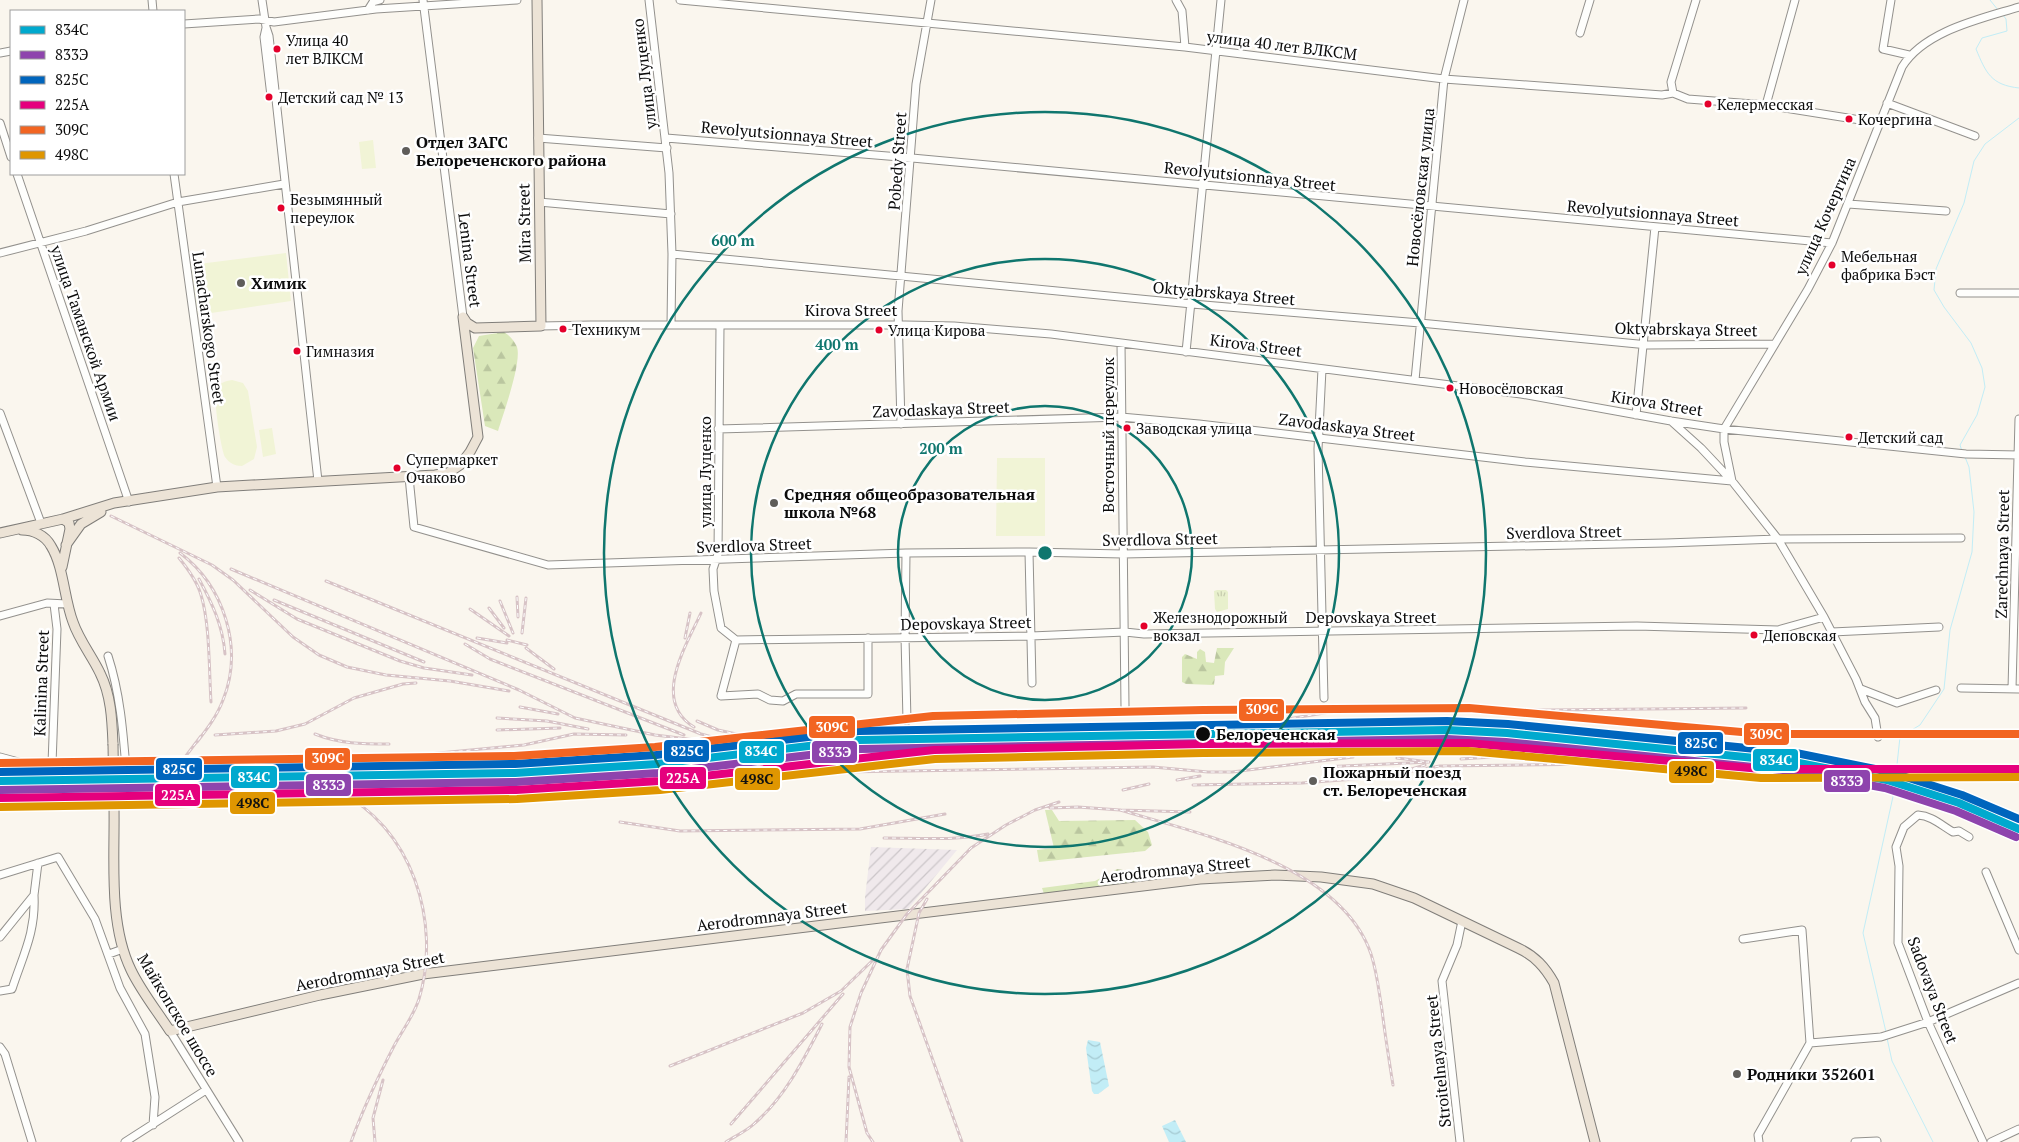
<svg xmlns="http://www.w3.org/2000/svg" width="2019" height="1142" viewBox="0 0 2019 1142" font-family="'PT Serif',serif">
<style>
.industrial{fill:url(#industrial-furrows)}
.grass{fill:url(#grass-tufts)}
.forest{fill:url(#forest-firs)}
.pitch{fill:#f1f4d6}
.water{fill:url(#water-waves)}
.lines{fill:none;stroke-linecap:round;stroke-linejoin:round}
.stream{stroke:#c2edf6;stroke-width:1}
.minor-casing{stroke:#93918d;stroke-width:9}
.major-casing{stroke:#807e7a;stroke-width:11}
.minor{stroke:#fefefc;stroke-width:7}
.major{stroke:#ece3d6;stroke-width:9}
.rail-casing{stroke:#d7c3c6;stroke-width:3}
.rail{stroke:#fff;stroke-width:1;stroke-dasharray:4;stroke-linecap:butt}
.major-bridge-casing{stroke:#807e7a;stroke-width:11;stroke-linecap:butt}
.major-bridge{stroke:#ece3d6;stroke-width:9}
.rail-1-casing{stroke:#fff;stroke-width:11}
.rail-2-casing{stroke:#fff;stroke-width:11}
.rail-3-casing{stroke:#fff;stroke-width:11}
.rail-4-casing{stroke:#fff;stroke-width:11}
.rail-5-casing{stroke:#fff;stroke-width:11}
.rail-6-casing{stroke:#fff;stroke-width:11}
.rail-1{stroke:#00a9ce;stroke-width:8}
.rail-2{stroke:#8e44ad;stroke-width:8}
.rail-3{stroke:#0065bd;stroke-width:8}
.rail-4{stroke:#e5007d;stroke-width:8}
.rail-5{stroke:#f26522;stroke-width:8}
.rail-6{stroke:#df9601;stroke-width:8}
.ring{fill:none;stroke:#0f766e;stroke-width:2.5}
.bus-dot{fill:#e4002b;stroke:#fff;stroke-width:2}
.poi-dot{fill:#5f5d5a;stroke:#fff;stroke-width:2}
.stop-dot{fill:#0b0b0b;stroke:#fff;stroke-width:2}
.labels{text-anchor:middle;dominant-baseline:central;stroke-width:5;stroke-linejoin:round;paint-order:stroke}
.bus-label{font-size:15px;fill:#0b0b0b;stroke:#fff;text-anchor:start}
.street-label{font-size:16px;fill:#0b0b0b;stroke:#fff}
.poi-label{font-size:16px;font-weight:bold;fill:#0b0b0b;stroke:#fff;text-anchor:start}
.stop-label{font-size:16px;font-weight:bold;fill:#0b0b0b;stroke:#fff;text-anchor:start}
.centre{fill:#0f766e;stroke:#fff;stroke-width:2.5}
.ring-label{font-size:15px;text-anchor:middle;font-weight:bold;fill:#0f766e;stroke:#fff;stroke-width:5;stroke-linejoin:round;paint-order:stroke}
.line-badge{stroke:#fff;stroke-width:2}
.badge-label{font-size:14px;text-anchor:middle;font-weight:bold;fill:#fff}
.pale-badge-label{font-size:14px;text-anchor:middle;font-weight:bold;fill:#111}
</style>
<defs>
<pattern id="industrial-furrows" width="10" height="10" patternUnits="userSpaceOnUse" patternTransform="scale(1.25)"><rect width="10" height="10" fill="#f0e9ec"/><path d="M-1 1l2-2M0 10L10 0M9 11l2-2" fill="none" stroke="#ccc6c9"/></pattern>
<pattern id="grass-tufts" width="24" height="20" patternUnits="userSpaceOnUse" patternTransform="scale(1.25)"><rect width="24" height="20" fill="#e8f0cc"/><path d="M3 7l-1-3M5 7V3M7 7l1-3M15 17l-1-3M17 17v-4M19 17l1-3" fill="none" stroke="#c6ccae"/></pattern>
<pattern id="forest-firs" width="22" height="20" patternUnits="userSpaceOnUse" patternTransform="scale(1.25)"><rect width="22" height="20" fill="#dae8ba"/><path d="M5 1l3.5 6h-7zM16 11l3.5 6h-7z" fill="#bac69f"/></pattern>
<pattern id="water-waves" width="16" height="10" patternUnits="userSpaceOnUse" patternTransform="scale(1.25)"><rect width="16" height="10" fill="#c2edf6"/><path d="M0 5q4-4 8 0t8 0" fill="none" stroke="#a5cad2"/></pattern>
</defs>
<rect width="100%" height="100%" fill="#faf6ee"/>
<path class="industrial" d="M871 847 957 850 908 909 865 911V897Z"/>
<path class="grass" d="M1217 590H1226L1228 592V609L1217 612 1215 609 1214 591Z"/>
<path class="forest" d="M504 332C510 336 514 340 517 347 522 362 503 415 498 431L485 426 473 348 479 336Z
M1217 648H1234L1225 662 1224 675 1215 676 1214 685 1186 684 1182 682V657L1185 654 1197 659V652L1200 649 1205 652 1206 662 1214 663Z
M1045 810H1052L1059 821 1135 820 1148 832 1152 845 1145 851 1039 862 1037 850 1054 848Z
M1117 869 1147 874 1148 881 1044 894 1042 888 1095 881Z"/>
<path class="pitch" d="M373 140 376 168 362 169 359 142Z
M286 253 291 301 198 315 191 265Z
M232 380 243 383 248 391 257 447 254 459 242 466C235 466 229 463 225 457 221 450 213 397 216 390 219 383 225 381 232 380Z
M272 428 276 454 263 457 259 430Z
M997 458H1045V536H996Z"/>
<path class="water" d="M1088 1040 1100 1042 1109 1086 1098 1094H1094L1092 1091 1086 1048Z
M1175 1120 1186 1142H1169L1162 1126Z"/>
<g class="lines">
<path class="stream" d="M1990 0 1998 10
M2003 15 2006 19 2007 31 1982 38 1976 49C1986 73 1991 85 2019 88
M1962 451 1960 445 1977 415 1985 387 1982 368 1971 343 1944 307 1934 290 1936 269 1964 203 1974 161 1985 144 2019 118
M1886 1032 1863 933 1894 792 1900 737 1920 725 1944 689 1950 630 1972 552 1974 512 1969 467 1965 457
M1887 1038 1892 1061 1933 1142"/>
<g class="minor-casing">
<path id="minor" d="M152 0 153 11
M262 0 266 27 269 36 318 481
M423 0 463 317
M649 0 669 173 672 254 671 325
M680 0 1185 47 1444 79 1662 95 1673 93 1688 99 1766 105 1879 123
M1176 0 1182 11 1185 47
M1891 0 1883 49 1909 55
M368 10 373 2 380 0
M184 24 259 19 274 22 376 9 517 0
M266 28 264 37 271 96
M1580 33 1590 0
M0 53 11 51
M1673 93 1671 82 1696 0
M1887 103 1975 136
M1766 105 1795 0
M0 123 11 157
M538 138 667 148
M666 138 912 158 1832 243
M17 174 129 502
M174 174 217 487
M539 202 671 214
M1848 204 1946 211
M0 253 86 231 178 202 284 184
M672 254 1192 304 1420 323 1648 345 1774 344
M1960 293H2019
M541 326 591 325H905L954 326 1051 334 1521 394 1671 421 1724 429 1966 454 2019 455
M720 326 718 554 713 569 714 591 721 628 736 640 721 696 758 694 770 700 783 701 796 694H868V638
M1121 343 1125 706
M1186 352 1221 0
M1322 369 1318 449 1324 698
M1415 380 1444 79 1464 0
M0 413 41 523
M1636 415 1655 227
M1671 421 1701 448 1732 481 1778 539 1824 617 1856 679 1865 702 1875 718 1878 737
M901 424 898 311 916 84 931 0
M718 429 1121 417 1199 424 1525 462 1732 481 1724 442V429L1808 289 1832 243 1902 67C1924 31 1980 19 2019 7
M409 477 414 527 548 565 906 553 1029 552 1123 554 1666 543 1778 539 1961 538
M1029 552 1032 683
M906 553 905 637 907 721
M0 616 47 603 67 604
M1832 632 1939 627
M736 640 1031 636 1125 632 1144 634 1637 626 1778 630 1824 617
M1961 688 2019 689
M1861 689 1897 703 1936 690
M2012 689 2019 419
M0 757 26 764H52L126 769C123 730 120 693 108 656
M52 764 57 629 54 604
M1969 837 1959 831 1953 832C1941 825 1932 816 1918 815L1904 827 1896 847 1899 866 1898 943 1928 1022 1983 1142
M1986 872 2019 950
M0 875 58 857 95 919 120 988 145 1034 155 1097 153 1125
M0 937 34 895 38 863
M1743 939 1802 930 1810 1043 1758 1135 1759 1142
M109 954 123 949
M0 991 12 989C23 955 36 932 34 895
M170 1031 239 1142
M1810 1043 1881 1037 1928 1022 2019 983
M0 1047 5 1054 32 1142
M125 1142 206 1090
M1460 1142 1442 981 1457 945 1462 921
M1855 1142 1877 1141
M1991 1142 2019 1129"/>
</g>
<g class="major-casing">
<path id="major" d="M463 317 467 323 475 328 541 326 537 0
M22 530C33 530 45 535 51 546 64 567 64 599 73 622 79 640 92 656 100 673 111 695 112 719 113 744
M0 533 63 519 114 503 217 487 435 475 448 473 460 465 470 452 478 437 463 317
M66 545 81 524 101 512
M62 567 70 529 69 523 63 519
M114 807C115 857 108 923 131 970 141 991 157 1011 170 1031L320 995 423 974 1200 879 1275 875 1321 877 1373 884 1414 898 1518 948C1535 956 1545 967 1554 983L1595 1142"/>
</g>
<use href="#minor" class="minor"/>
<use href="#major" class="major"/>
<g class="rail-casing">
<path id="rail" d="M111 516 212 565 233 580 293 637 319 655 347 667 386 675 450 681 509 691
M180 553C224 586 244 648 223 700 217 716 207 729 197 742
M179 558C188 569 197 581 201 595 210 624 209 671 211 702
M231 569 519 690 575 718 655 735 712 742
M199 579C212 603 223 626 225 654
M326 581 701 734C736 744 760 748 796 748
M250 590 297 619 400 661 424 668 472 675
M517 597 518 617
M274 600 424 662
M500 601 513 633
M489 608 504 628
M470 609 509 636
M522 633 526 598
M477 638 507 643
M685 638 690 613
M507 640 527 645
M465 644 490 659 684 735
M526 648 554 669
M520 707 558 714
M497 718 547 721 588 729
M697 721 718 730 764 740H792L824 737 902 735
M1276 721 1330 712 1746 708
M694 727C651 701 686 646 701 613
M497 730 560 728
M315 734C340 744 363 744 389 744
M215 735 276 731 305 724 354 698 403 684 416 683
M1536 743 1574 747H1571
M1491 748 1536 747
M1461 759 1538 754 1661 753
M566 760 659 747 685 748
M355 761 524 745 574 734 626 735
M179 765 201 736
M1425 765 1395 774 1440 766 1673 763
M1322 767 1429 762 1397 758
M393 768 580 765 616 763 691 752H752
M523 777 1153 767 1208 772H1232L1353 757
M488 778 532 782
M1363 778 1395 774
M164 779 257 766 362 757
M1177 780 1200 776
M285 781C301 784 322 784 337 791 412 826 442 923 419 999 414 1015 402 1031 394 1046 378 1077 363 1109 351 1142
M1193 785 1302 783 1368 778
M1123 790 1149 784
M1050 808 1078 807 1120 810 1190 812
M1120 810C1201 834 1341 865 1371 954 1377 972 1379 992 1382 1010 1385 1035 1389 1060 1393 1085
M620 822 680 831 860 829 945 814
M884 838C919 838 954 841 988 834
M927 899 919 913 907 969 910 996 962 1142
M670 1066 803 1013 841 991 873 960
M731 1124 843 994
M375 1142 373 1118 383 1080
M726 1142C735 1136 747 1131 755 1123 785 1097 804 1059 822 1024
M846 1142 849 1077
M873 1142 867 1133 849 1067 850 1027 861 993 881 950 907 914 971 848 1006 825 1035 810 1059 802"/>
</g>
<use href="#rail" class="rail"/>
<g class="major-bridge-casing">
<path id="major-bridge" d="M113 744 114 807"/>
</g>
<use href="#major-bridge" class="major-bridge"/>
<g class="rail-1-casing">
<path id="rail-1" d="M0 781 515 773 657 764 859 740 1447 730 1507 733 1794 762 1887 780 1959 803 2019 829"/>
</g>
<g class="rail-2-casing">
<path id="rail-2" d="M0 790 516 782 658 773 860 749 1447 739 1506 742 1793 771 1885 788 1956 811 2016 837"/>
</g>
<g class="rail-3-casing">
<path id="rail-3" d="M0 772 515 764 656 755 859 731 1447 721 1508 724 1796 753 1890 772 1962 795 2019 819"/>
</g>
<g class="rail-4-casing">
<path id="rail-4" d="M0 798 516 790 659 781 934 750 1203 744 1468 743 1761 769H2019"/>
</g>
<g class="rail-5-casing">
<path id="rail-5" d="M0 763 514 756 655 747 933 716 1203 710 1469 708 1764 734H2019"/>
</g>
<g class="rail-6-casing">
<path id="rail-6" d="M0 807 517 799 660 790 935 759 1203 753 1468 751 1761 778 2019 777"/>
</g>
<use href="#rail-1" class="rail-1"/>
<use href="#rail-2" class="rail-2"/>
<use href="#rail-3" class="rail-3"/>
<use href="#rail-4" class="rail-4"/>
<use href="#rail-5" class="rail-5"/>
<use href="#rail-6" class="rail-6"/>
</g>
<g class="ring">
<circle cx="1045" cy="553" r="147"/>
<circle cx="1045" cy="553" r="294"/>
<circle cx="1045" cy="553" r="441"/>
</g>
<g class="bus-dot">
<circle cx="277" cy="49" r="4.5"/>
<circle cx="269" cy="97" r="4.5"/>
<circle cx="1708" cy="104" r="4.5"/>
<circle cx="1849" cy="119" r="4.5"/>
<circle cx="281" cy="208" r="4.5"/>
<circle cx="1832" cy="265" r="4.5"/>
<circle cx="563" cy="329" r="4.5"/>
<circle cx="879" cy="330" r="4.5"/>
<circle cx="297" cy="351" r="4.5"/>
<circle cx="1450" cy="388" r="4.5"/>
<circle cx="1127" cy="428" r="4.5"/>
<circle cx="1849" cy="437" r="4.5"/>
<circle cx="397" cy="468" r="4.5"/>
<circle cx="1144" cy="626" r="4.5"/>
<circle cx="1754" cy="635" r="4.5"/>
</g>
<g class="poi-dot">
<circle cx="406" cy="151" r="5"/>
<circle cx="241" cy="283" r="5"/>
<circle cx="774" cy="503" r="5"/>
<circle cx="1313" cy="781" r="5"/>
<circle cx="1737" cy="1074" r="5"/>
</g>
<circle class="stop-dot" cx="1203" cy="734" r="8"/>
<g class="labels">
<g class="bus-label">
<text x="286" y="40">Улица 40<tspan x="286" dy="18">лет ВЛКСМ</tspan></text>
<text x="278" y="97">Детский сад № 13</text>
<text x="1717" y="104">Келермесская</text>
<text x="1858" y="119">Кочергина</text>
<text x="290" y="199">Безымянный<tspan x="290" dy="18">переулок</tspan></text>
<text x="1841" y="256">Мебельная<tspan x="1841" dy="18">фабрика Бэст</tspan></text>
<text x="572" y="329">Техникум</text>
<text x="888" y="330">Улица Кирова</text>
<text x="306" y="351">Гимназия</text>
<text x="1459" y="388">Новосёловская</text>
<text x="1136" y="428">Заводская улица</text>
<text x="1858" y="437">Детский сад</text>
<text x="406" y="459">Супермаркет<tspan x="406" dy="18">Очаково</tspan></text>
<text x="1153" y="617">Железнодорожный<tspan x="1153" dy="18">вокзал</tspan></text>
<text x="1763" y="635">Деповская</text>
</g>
<g class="street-label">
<text transform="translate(1282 45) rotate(7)">улица 40 лет ВЛКСМ</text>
<text transform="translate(644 74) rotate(-97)">улица Луценко</text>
<text transform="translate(787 134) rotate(5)">Revolyutsionnaya Street</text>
<text transform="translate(897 161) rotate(-86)">Pobedy Street</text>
<text transform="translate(1250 176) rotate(6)">Revolyutsionnaya Street</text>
<text transform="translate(1420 187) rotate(-84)">Новосёловская улица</text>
<text transform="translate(1653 213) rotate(5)">Revolyutsionnaya Street</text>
<text transform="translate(1825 216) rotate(-66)">улица Кочергина</text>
<text transform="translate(524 223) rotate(-91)">Mira Street</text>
<text transform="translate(470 260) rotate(83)">Lenina Street</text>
<text transform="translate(1224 293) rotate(5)">Oktyabrskaya Street</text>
<text x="851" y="310">Kirova Street</text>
<text transform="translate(209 328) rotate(82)">Lunacharskogo Street</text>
<text transform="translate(1686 329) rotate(1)">Oktyabrskaya Street</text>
<text transform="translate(86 333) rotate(71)">улица Таманской Армии</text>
<text transform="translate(1256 345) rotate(7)">Kirova Street</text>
<text transform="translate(1657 403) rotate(9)">Kirova Street</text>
<text transform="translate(941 409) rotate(-2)">Zavodaskaya Street</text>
<text transform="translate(1347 427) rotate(7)">Zavodaskaya Street</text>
<text transform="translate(1108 435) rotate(-90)">Восточный переулок</text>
<text transform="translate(705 472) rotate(-90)">улица Луценко</text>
<text transform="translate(1564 532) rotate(-1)">Sverdlova Street</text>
<text transform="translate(1160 539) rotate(-1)">Sverdlova Street</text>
<text transform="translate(754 545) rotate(-2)">Sverdlova Street</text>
<text transform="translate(2002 554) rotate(-89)">Zarechnaya Street</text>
<text x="1371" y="617">Depovskaya Street</text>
<text transform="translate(966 623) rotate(-1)">Depovskaya Street</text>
<text transform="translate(41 683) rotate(-88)">Kalinina Street</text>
<text transform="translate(1175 869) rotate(-6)">Aerodromnaya Street</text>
<text transform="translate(772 916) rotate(-7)">Aerodromnaya Street</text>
<text transform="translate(370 971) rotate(-11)">Aerodromnaya Street</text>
<text transform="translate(1933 990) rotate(69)">Sadovaya Street</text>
<text transform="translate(178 1015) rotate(59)">Майкопское шоссе</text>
<text transform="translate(1438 1061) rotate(-96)">Stroitelnaya Street</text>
</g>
<g class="poi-label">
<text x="416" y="142">Отдел ЗАГС<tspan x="416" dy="18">Белореченского района</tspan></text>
<text x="251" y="283">Химик</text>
<text x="784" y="494">Средняя общеобразовательная<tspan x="784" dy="18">школа №68</tspan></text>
<text x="1323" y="772">Пожарный поезд<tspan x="1323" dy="18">ст. Белореченская</tspan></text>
<text x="1747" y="1074">Родники 352601</text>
</g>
<g class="stop-label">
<text x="1216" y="734">Белореченская</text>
</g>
</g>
<circle cx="1045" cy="553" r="8" class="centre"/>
<g class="ring-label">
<text x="733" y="246">600 m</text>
<text x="837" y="350">400 m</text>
<text x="941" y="454">200 m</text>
</g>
<g class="line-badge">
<rect x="1238" y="698" width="47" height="24" rx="5" fill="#f26522"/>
<rect x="808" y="715" width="48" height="24" rx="5" fill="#f26522"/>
<rect x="1743" y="722" width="47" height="24" rx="5" fill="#f26522"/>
<rect x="1677" y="731" width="47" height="24" rx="5" fill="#0065bd"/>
<rect x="663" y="739" width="47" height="24" rx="5" fill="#0065bd"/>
<rect x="738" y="740" width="47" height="24" rx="5" fill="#00a9ce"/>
<rect x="811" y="740" width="47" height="24" rx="5" fill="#8e44ad"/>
<rect x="304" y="747" width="47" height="24" rx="5" fill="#f26522"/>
<rect x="1752" y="748" width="47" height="24" rx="5" fill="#00a9ce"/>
<rect x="155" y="757" width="48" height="24" rx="5" fill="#0065bd"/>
<rect x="1668" y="760" width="47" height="24" rx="5" fill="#df9601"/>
<rect x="230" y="765" width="48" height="24" rx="5" fill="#00a9ce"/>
<rect x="659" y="766" width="48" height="24" rx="5" fill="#e5007d"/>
<rect x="734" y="767" width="47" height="24" rx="5" fill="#df9601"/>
<rect x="1823" y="769" width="48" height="24" rx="5" fill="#8e44ad"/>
<rect x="305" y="773" width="47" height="24" rx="5" fill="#8e44ad"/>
<rect x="154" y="783" width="47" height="24" rx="5" fill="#e5007d"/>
<rect x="229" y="791" width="47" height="24" rx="5" fill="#df9601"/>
</g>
<g class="badge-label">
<text x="1262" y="714">309С</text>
<text x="832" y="732">309С</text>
<text x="1766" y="739">309С</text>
<text x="1701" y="748">825С</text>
<text x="687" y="756">825С</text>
<text x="761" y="756">834С</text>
<text x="835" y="757">833Э</text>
<text x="328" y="763">309С</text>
<text x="1776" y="765">834С</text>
<text x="179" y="774">825С</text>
<text x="254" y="782">834С</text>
<text x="683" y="783">225А</text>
<text x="1847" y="786">833Э</text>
<text x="329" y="790">833Э</text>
<text x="178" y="800">225А</text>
</g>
<g class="pale-badge-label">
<text x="1691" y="776">498С</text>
<text x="757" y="784">498С</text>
<text x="253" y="808">498С</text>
</g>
<rect x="10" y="10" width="175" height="165" fill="#ffffff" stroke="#9d9d9d"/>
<rect x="20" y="26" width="25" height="8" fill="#00a9ce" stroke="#9d9d9d"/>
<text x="55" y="35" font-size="15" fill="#0b0b0b">834С</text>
<rect x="20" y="51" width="25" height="8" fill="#8e44ad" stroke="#9d9d9d"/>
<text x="55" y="60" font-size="15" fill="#0b0b0b">833Э</text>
<rect x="20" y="76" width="25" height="8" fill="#0065bd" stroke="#9d9d9d"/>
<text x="55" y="85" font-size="15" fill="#0b0b0b">825С</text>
<rect x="20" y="101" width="25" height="8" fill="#e5007d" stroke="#9d9d9d"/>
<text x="55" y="110" font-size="15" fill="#0b0b0b">225А</text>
<rect x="20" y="126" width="25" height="8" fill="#f26522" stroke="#9d9d9d"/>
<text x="55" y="135" font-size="15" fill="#0b0b0b">309С</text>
<rect x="20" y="151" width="25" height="8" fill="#df9601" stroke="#9d9d9d"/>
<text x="55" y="160" font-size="15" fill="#0b0b0b">498С</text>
</svg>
